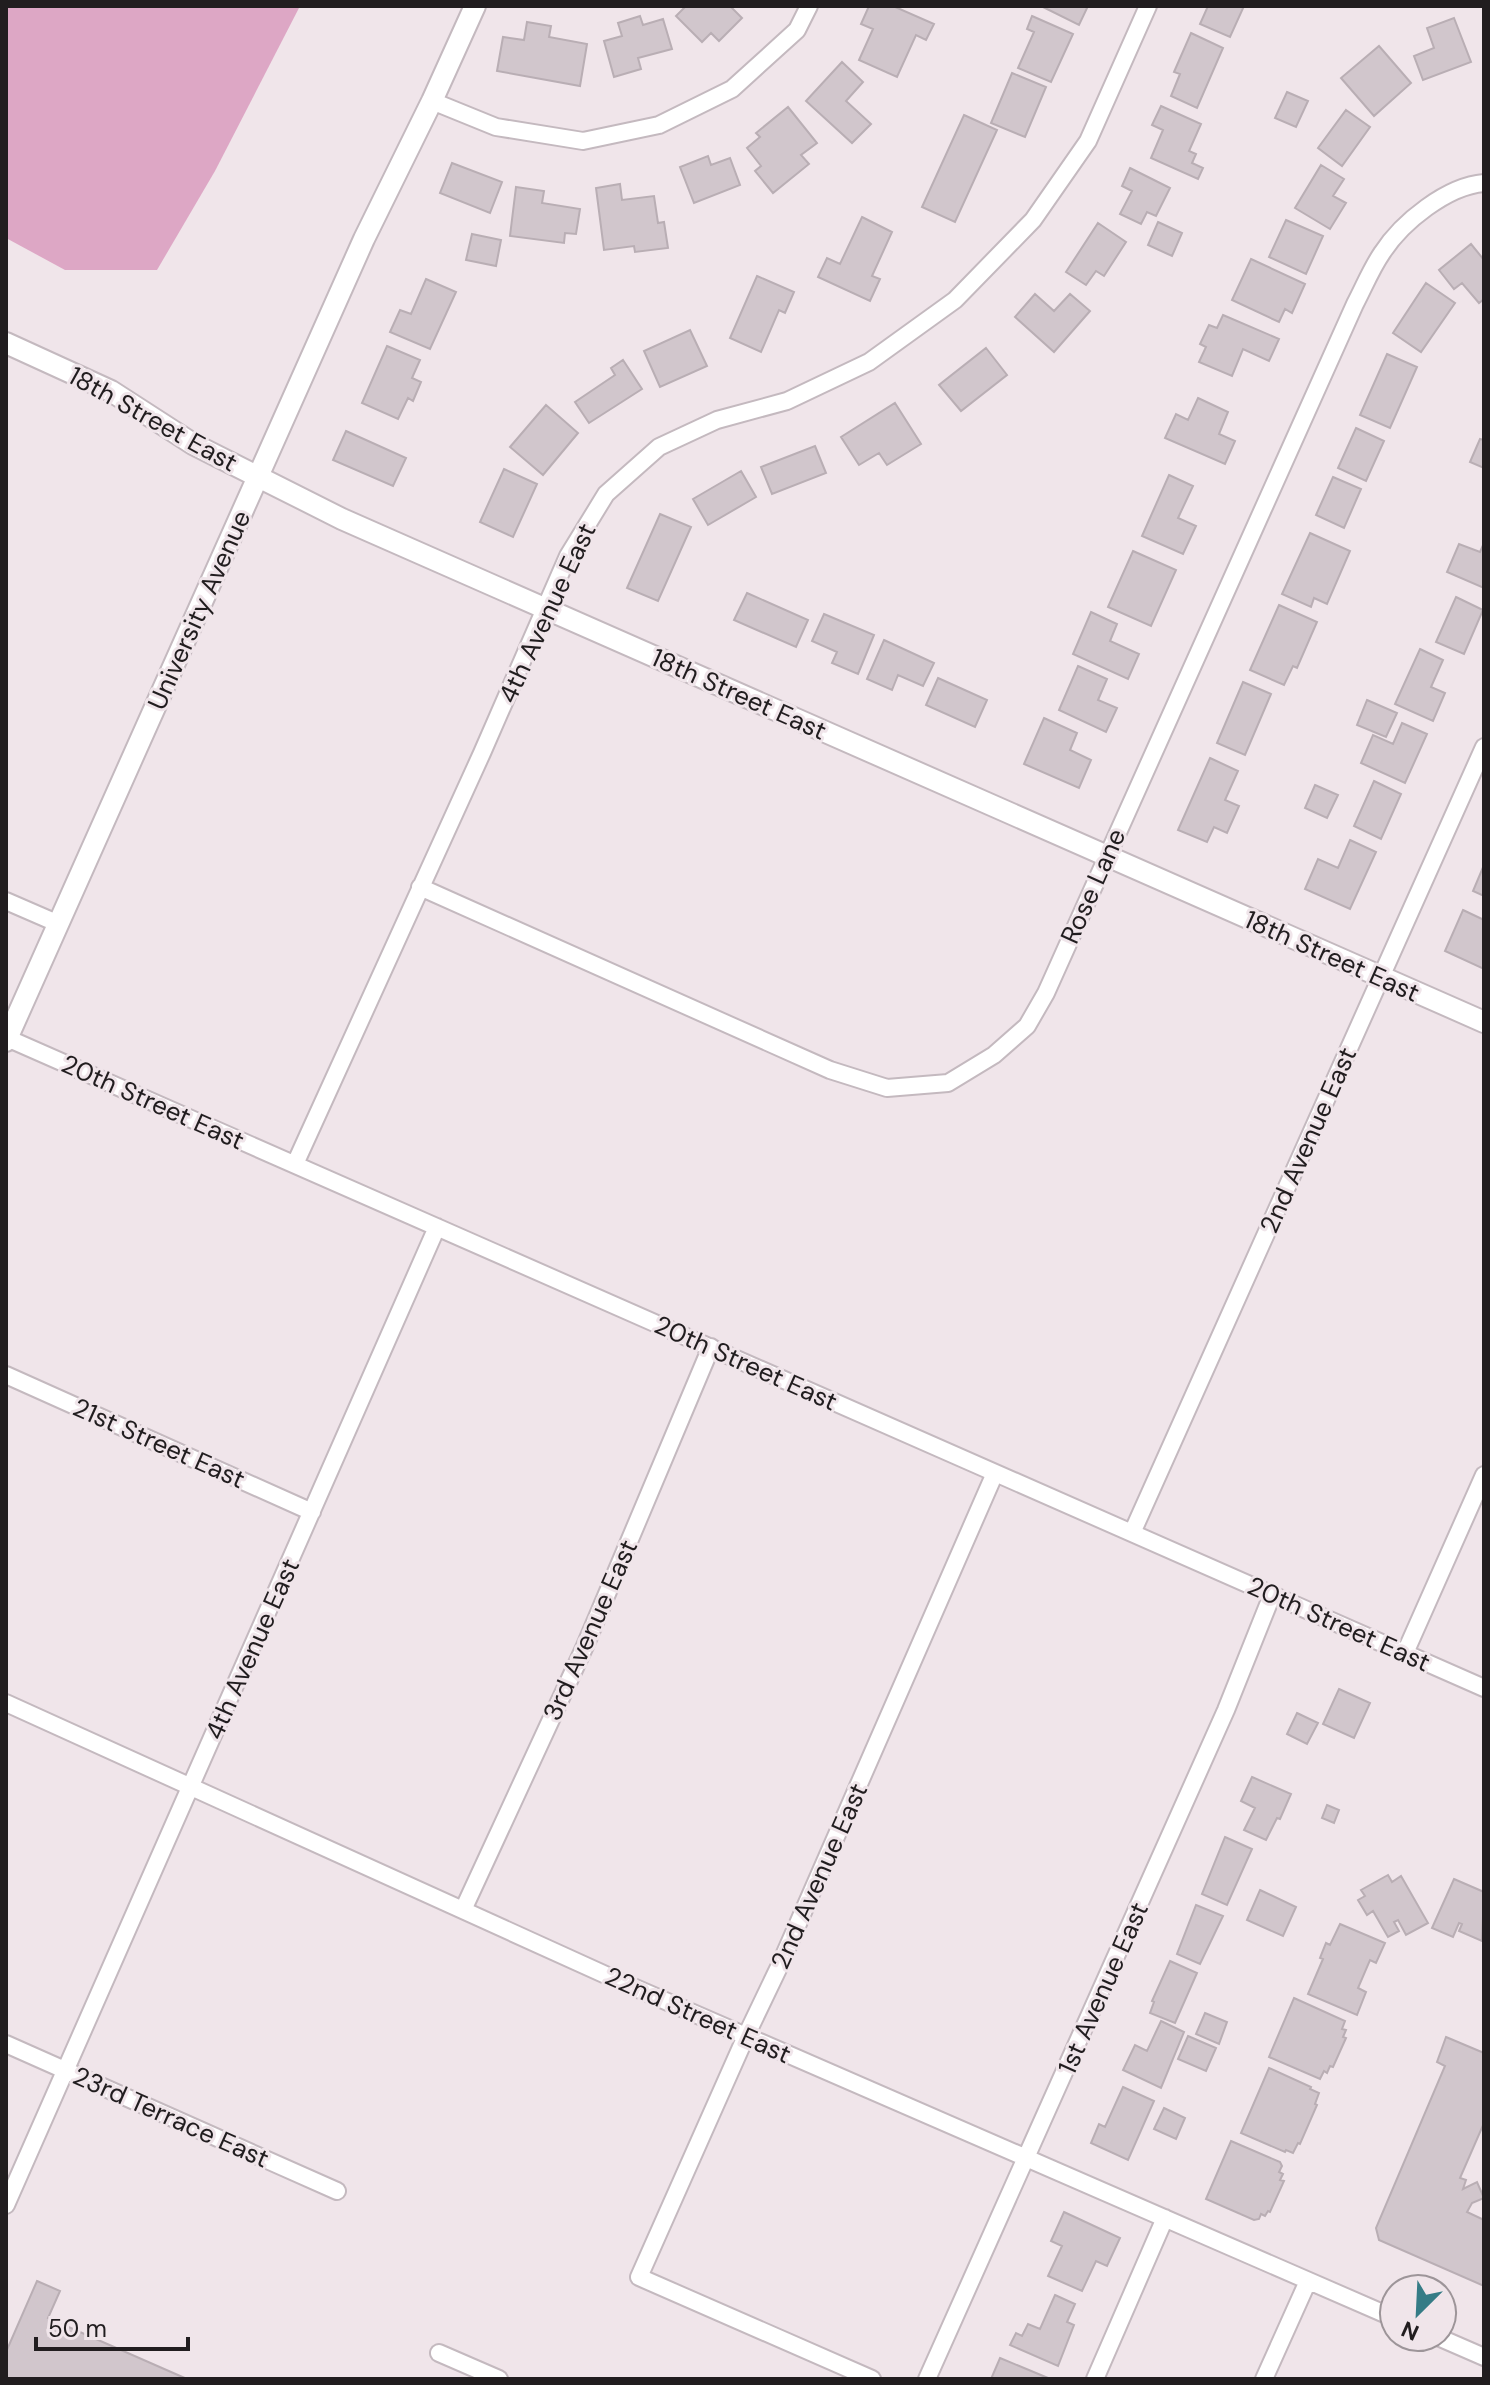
<svg xmlns="http://www.w3.org/2000/svg" width="1490" height="2385" viewBox="0 0 1490 2385" font-family="'DM Sans',sans-serif">
<style>
.green{fill:#dda7c5}
.building{fill:#d1c6cc;stroke:#b9aeb4;stroke-width:2}
.lines{fill:none;stroke-linecap:round;stroke-linejoin:round}
.minor-casing{stroke:#c4b9bf;stroke-width:20}
.tertiary-casing{stroke:#c4b9bf;stroke-width:24}
.minor{stroke:#fff;stroke-width:16}
.tertiary{stroke:#fff;stroke-width:20}
.labels{text-anchor:middle;dominant-baseline:central;stroke-width:6;stroke-linejoin:round;paint-order:stroke}
.street-label{font-size:26px;fill:#211d1f;stroke:#f0e5ea}
</style>
<rect width="100%" height="100%" fill="#f0e5ea"/>
<path class="green" d="M6 6H300L215 171 157 270H65L6 238Z"/>
<path class="building" d="M686 6H730L742 18 719 41 711 33 702 42 676 16Z
M869 6H893L934 24 926 40 916 35 897 77 859 60 873 29 861 24Z
M1041 6H1088L1079 25Z
M1208 6H1244L1230 37 1200 24Z
M640 16 643 25 663 19 672 49 638 58 641 69 614 77 604 41 622 36 618 23Z
M1032 16 1073 34 1051 82 1018 68 1034 32 1027 29Z
M1454 18 1471 62 1423 80 1414 56 1434 48 1427 28Z
M527 22 551 26 549 37 587 44 580 86 497 71 503 37 524 40Z
M1191 33 1223 48 1197 108 1171 96 1180 74 1174 72Z
M1379 46 1411 83 1374 116 1341 78Z
M842 62 863 82 846 101 871 124 852 143 806 101Z
M1012 73 1046 87 1025 137 991 123Z
M1287 92 1308 101 1296 127 1275 118Z
M1161 106 1201 124 1189 151 1196 154 1192 163 1203 168 1198 179 1151 158 1163 130 1152 125Z
M788 107 817 143 801 155 809 164 773 193 755 171 761 166 747 148 760 137 756 133Z
M1346 110 1370 127 1342 166 1318 148Z
M964 115 997 130 955 222 922 207Z
M708 156 711 165 730 158 740 185 694 203 680 167Z
M452 163 502 182 490 213 440 193Z
M1321 165 1344 179 1333 196 1346 203 1330 229 1295 208Z
M1130 168 1170 188 1156 216 1147 212 1141 224 1120 214 1132 191 1122 186Z
M620 184 622 200 654 196 658 223 664 222 668 248 635 252 634 246 604 250 596 188Z
M516 187 544 191 542 203 580 209 576 234 565 233 564 243 510 236Z
M862 217 892 232 872 276 880 279 870 301 818 277 827 258 840 264Z
M1286 220 1323 236 1306 274 1269 257Z
M1158 222 1182 233 1172 256 1148 245Z
M1098 223 1126 242 1104 276 1096 271 1086 285 1066 272Z
M472 234 501 240 496 266 466 260Z
M1471 244 1484 260V299L1479 303 1462 283 1454 289 1439 270Z
M1251 259 1305 284 1292 313 1285 309 1279 322 1232 300Z
M757 276 794 292 785 313 779 310 761 352 730 338Z
M426 279 456 292 430 349 390 332 400 310 411 314Z
M1426 283 1455 303 1421 352 1393 333Z
M1035 294 1054 311 1070 294 1090 311 1054 352 1015 317Z
M1223 315 1279 339 1269 361 1243 349 1232 376 1199 362 1206 347 1200 344 1209 325 1217 328Z
M690 330 707 366 660 387 644 351Z
M387 346 420 360 412 378 421 382 413 401 408 398 398 419 362 403Z
M986 348 1007 375 961 411 939 385Z
M1387 354 1417 367 1390 428 1360 415Z
M623 360 642 389 589 423 575 402 615 375 611 368Z
M1198 398 1228 412 1219 434 1235 441 1225 464 1165 438 1176 414 1188 420Z
M895 403 921 444 887 465 879 453 859 465 841 437Z
M546 405 578 433 543 475 510 447Z
M1356 428 1384 441 1366 481 1338 468Z
M346 431 406 458 393 486 333 460Z
M1480 439 1484 440V468L1470 462Z
M815 446 826 473 772 494 761 467Z
M504 469 537 484 513 537 480 522Z
M741 471 756 497 708 525 693 499Z
M1169 475 1193 486 1178 518 1196 526 1183 554 1142 536Z
M1333 477 1361 489 1344 528 1316 515Z
M660 514 691 527 658 601 627 588Z
M1310 533 1350 551 1327 604 1314 598 1311 607 1282 594Z
M1484 543V588L1447 572 1459 544 1480 552Z
M1133 551 1176 570 1151 626 1108 607Z
M747 593 808 620 796 647 734 620Z
M1456 597 1483 610 1464 654 1436 642Z
M1279 605 1317 622 1297 668 1293 666 1284 685 1250 670Z
M1091 612 1117 624 1110 641 1139 654 1128 679 1073 654Z
M824 614 874 635 858 674 832 663 837 652 812 641Z
M884 640 934 663 923 686 898 675 892 690 867 679Z
M1420 649 1443 660 1431 687 1445 693 1433 721 1395 704Z
M1078 666 1107 679 1098 700 1117 708 1106 732 1059 710Z
M938 678 987 700 975 727 926 705Z
M1243 682 1271 694 1245 755 1217 743Z
M1367 700 1397 713 1386 737 1357 725Z
M1044 718 1077 733 1070 750 1091 760 1079 788 1024 764Z
M1402 723 1427 734 1405 783 1361 763 1373 735 1393 744Z
M1210 758 1238 771 1225 800 1239 806 1227 833 1214 827 1207 842 1178 830Z
M1374 781 1401 794 1381 839 1354 826Z
M1315 785 1338 795 1327 818 1305 808Z
M1350 840 1376 852 1350 909 1305 889 1318 859 1338 868Z
M1484 865V896L1473 891Z
M1463 910 1484 920V969L1445 951Z
M1339 1689 1370 1703 1354 1738 1323 1724Z
M1297 1713 1318 1723 1307 1744 1287 1734Z
M1252 1777 1291 1794 1280 1819 1277 1818 1266 1840 1244 1830 1255 1808 1241 1801Z
M1327 1805 1339 1810 1334 1823 1322 1818Z
M1225 1837 1252 1849 1227 1905 1202 1894Z
M1388 1875 1392 1882 1401 1876 1428 1923 1406 1935 1398 1920 1394 1922 1399 1931 1388 1937 1373 1911 1367 1915 1358 1900 1365 1896 1361 1890Z
M1454 1879 1484 1892 1482 1941 1459 1931 1462 1924 1459 1923 1453 1937 1432 1928Z
M1260 1890 1296 1907 1283 1936 1247 1920Z
M1196 1905 1223 1916 1200 1964 1177 1954Z
M1340 1924 1385 1943 1376 1963 1370 1960 1358 1988 1366 1992 1357 2015 1308 1994 1323 1959 1320 1958 1326 1943 1330 1945Z
M1170 1961 1197 1973 1175 2023 1150 2013 1154 2002 1152 2001Z
M1294 1998 1345 2021 1342 2029 1346 2030 1343 2037 1346 2038 1333 2067 1330 2066 1327 2073 1324 2071 1320 2079 1269 2057Z
M1205 2013 1227 2022 1219 2044 1196 2034Z
M1161 2021 1184 2032 1161 2088 1123 2070 1135 2045 1147 2051Z
M1188 2036 1216 2048 1206 2071 1178 2059Z
M1446 2037 1484 2053V2123L1460 2178 1466 2180 1463 2189 1477 2182 1484 2198 1472 2203 1467 2212 1484 2220V2286L1379 2240 1376 2228 1445 2066 1437 2062Z
M1269 2068 1311 2087 1310 2089 1319 2093 1315 2104 1317 2105 1300 2144 1298 2143 1293 2153 1286 2150 1285 2152 1241 2133Z
M1123 2087 1154 2101 1128 2160 1091 2143 1099 2124 1105 2127Z
M1164 2108 1185 2118 1176 2139 1154 2129Z
M1231 2141 1280 2162 1282 2166 1279 2172 1283 2174 1280 2180 1284 2181 1270 2212 1268 2211 1265 2216 1261 2214 1259 2219 1254 2220 1206 2199Z
M1064 2212 1120 2238 1107 2266 1096 2261 1082 2291 1048 2276 1062 2246 1051 2241Z
M37 2281 60 2291 48 2318 187 2379H6V2352Z
M1055 2295 1075 2304 1067 2322 1074 2325 1058 2366 1010 2345 1016 2333 1022 2336 1028 2324 1040 2329Z
M1000 2358 1048 2378V2379H991Z"/>
<g class="lines">
<g class="minor-casing">
<path id="minor" d="M432 101 496 127 583 141 659 125 732 89 797 30 809 6
M420 887 830 1070 887 1088 948 1083 994 1055 1027 1026 1046 993 1355 304C1364 287 1371 269 1382 253 1402 222 1447 186 1484 183
M6 901 59 924
M7 1038 1484 1688
M295 1164 482 753 568 556 606 494 659 447 717 420 787 401 869 362 955 300 1033 220 1088 141 1148 6
M6 1375 312 1512
M1132 1533 1484 747
M1405 1653 1484 1475
M6 1703 608 1976 1394 2318
M463 1910 585 1646 711 1347
M6 2044 337 2191
M6 2205 437 1227
M1438 2337 1484 2357
M439 2353 499 2379
M872 2379 639 2277 746 2036 779 1967 995 1473
M927 2379 1226 1710 1272 1595
M1095 2379 1165 2218
M1264 2379 1308 2281"/>
</g>
<g class="tertiary-casing">
<path id="tertiary" d="M6 343 111 391 193 444 342 519 1484 1022
M6 1041 364 239 432 101 475 6"/>
</g>
<use href="#minor" class="minor"/>
<use href="#tertiary" class="tertiary"/>
</g>
<g class="labels">
<g class="street-label">
<text transform="translate(153 419) rotate(29)">18th Street East</text>
<text transform="translate(199 610) rotate(-66)">University Avenue</text>
<text transform="translate(547 613) rotate(-65)">4th Avenue East</text>
<text transform="translate(739 694) rotate(24)">18th Street East</text>
<text transform="translate(1093 886) rotate(-66)">Rose Lane</text>
<text transform="translate(1332 956) rotate(24)">18th Street East</text>
<text transform="translate(153 1102) rotate(24)">20th Street East</text>
<text transform="translate(1308 1140) rotate(-66)">2nd Avenue East</text>
<text transform="translate(746 1363) rotate(24)">20th Street East</text>
<text transform="translate(159 1443) rotate(24)">21st Street East</text>
<text transform="translate(1339 1624) rotate(24)">20th Street East</text>
<text transform="translate(590 1630) rotate(-66)">3rd Avenue East</text>
<text transform="translate(252 1649) rotate(-66)">4th Avenue East</text>
<text transform="translate(819 1876) rotate(-66)">2nd Avenue East</text>
<text transform="translate(1103 1988) rotate(-66)">1st Avenue East</text>
<text transform="translate(698 2015) rotate(24)">22nd Street East</text>
<text transform="translate(171 2117) rotate(24)">23rd Terrace East</text>
</g>
</g>
<rect width="1490" height="2385" fill="none" stroke="#211d1f" stroke-width="16"/>
<g transform="translate(1418 2313) rotate(204)"><circle r="38" fill="#f0e5ea" stroke="#9d9599" stroke-width="2"/>
<path d="M0-6L14 30L0 20L-14 30Z" fill="#357c86"/>
<text y="-12" font-size="22" font-weight="bold" text-anchor="middle" fill="#211d1f">N</text>
</g>
<path d="M36 2337v12h152v-12" fill="none" stroke="#211d1f" stroke-width="4"/>
<text x="48" y="2337" font-size="24" fill="#211d1f" stroke="#f0e5ea" stroke-width="6" paint-order="stroke">50 m</text>
</svg>
